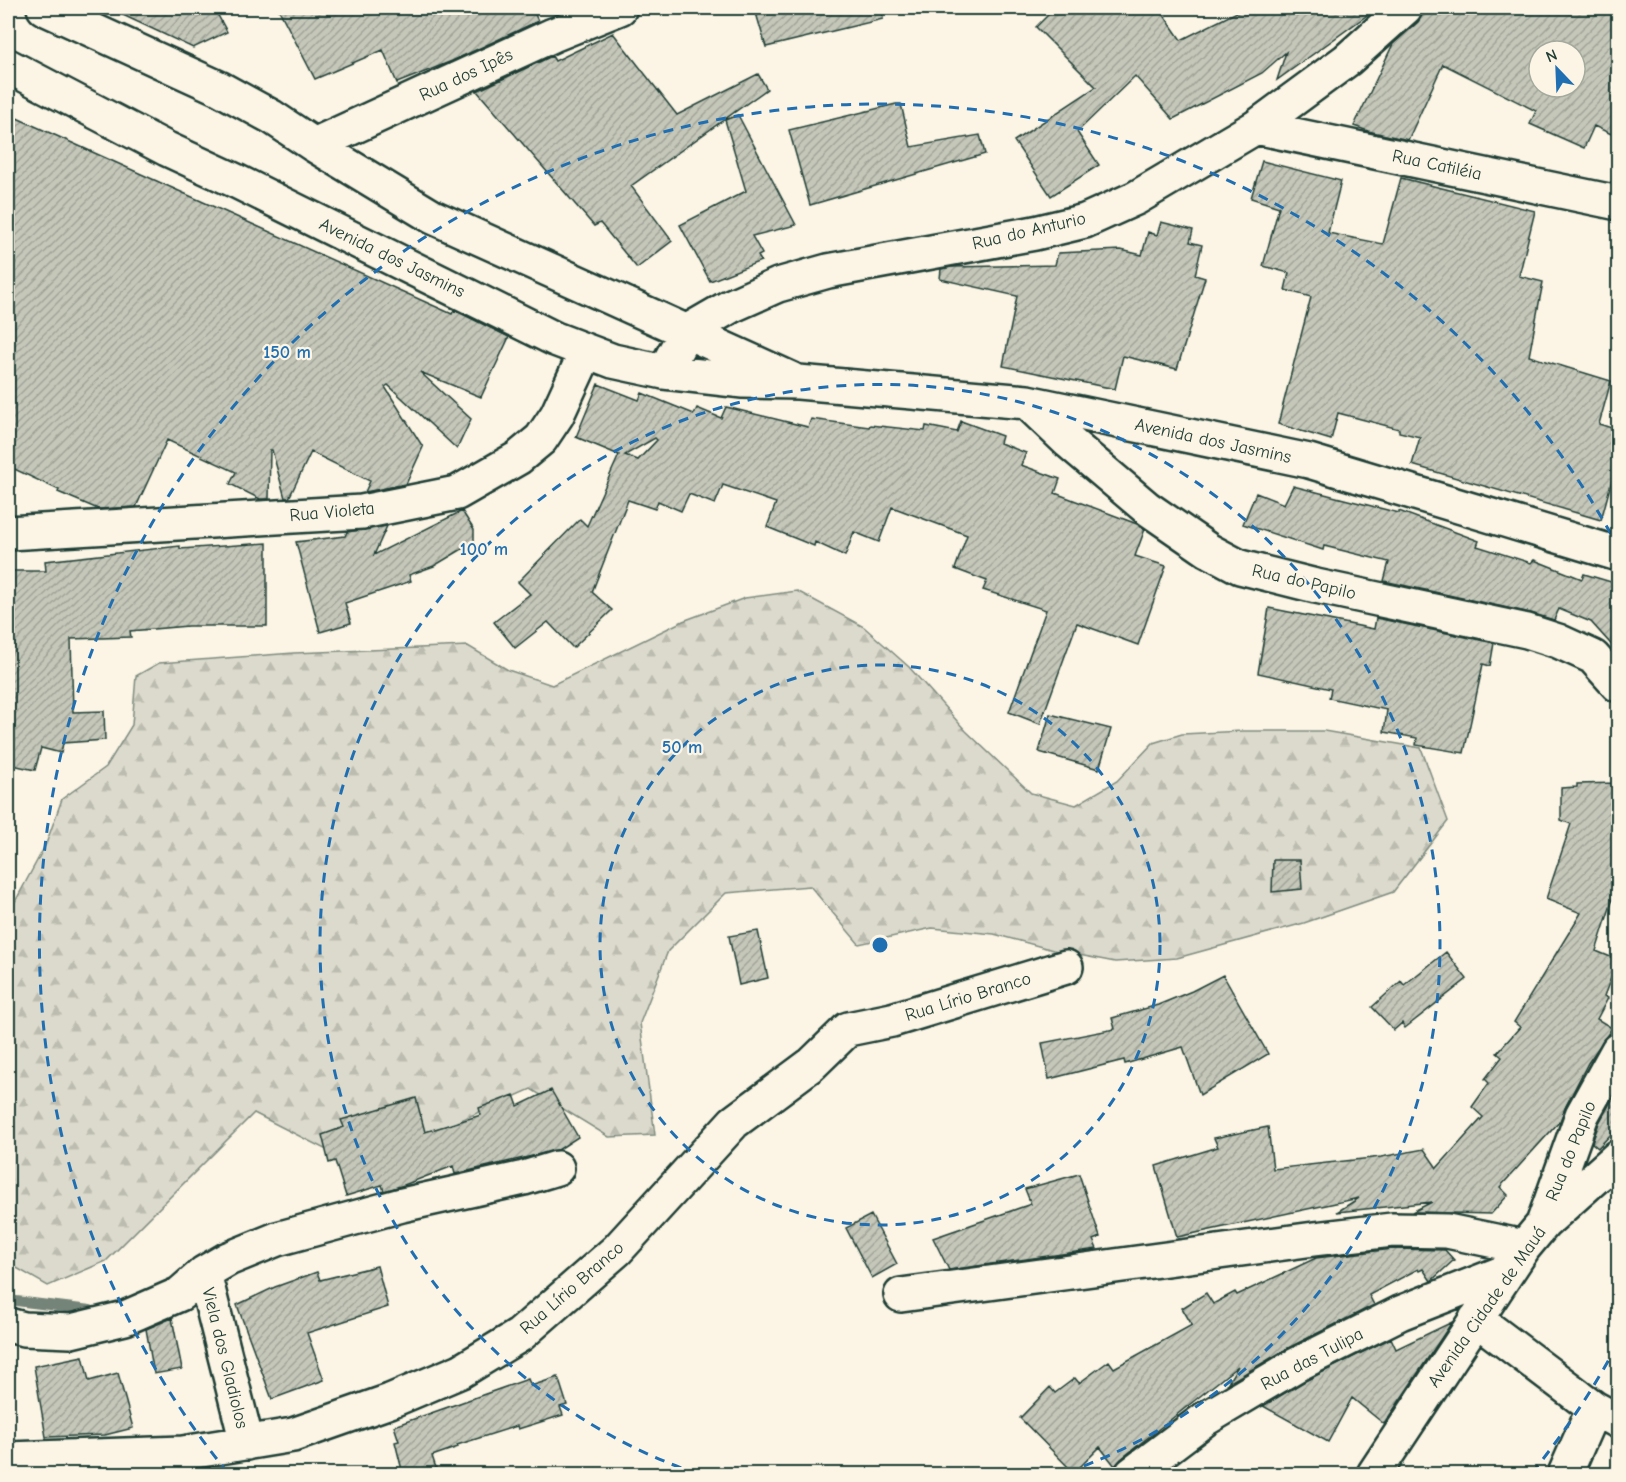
<svg xmlns="http://www.w3.org/2000/svg" width="1626" height="1482" viewBox="0 0 1626 1482" font-family="'Comic Neue',sans-serif">
<style>
.forest{fill:url(#forest-firs);stroke:#7e8c80;stroke-width:1.5}
.lines{fill:none;stroke-linecap:round;stroke-linejoin:round}
.stream{stroke:#758479;stroke-width:10}
.building{fill:url(#building-hatch);stroke:#1f3d34;stroke-width:1.5;fill-rule:evenodd}
.minor-casing{stroke:#1f3d34;stroke-width:38}
.minor{stroke:#fcf5e5;stroke-width:33}
.ring{fill:none;stroke:#1f6fb2;stroke-width:3;stroke-dasharray:10 8}
.labels{text-anchor:middle;dominant-baseline:central;stroke-width:4.5;stroke-linejoin:round;paint-order:stroke}
.street-label{font-size:18px;fill:#1f3d34;stroke:#fcf5e5}
.centre{fill:#1f6fb2;stroke:#fcf5e5;stroke-width:3}
.ring-label{font-size:18px;text-anchor:middle;font-weight:bold;fill:#1f6fb2;stroke:#fcf5e5;stroke-width:4.5;stroke-linejoin:round;paint-order:stroke}
</style>
<defs>
<pattern id="forest-firs" width="22" height="20" patternUnits="userSpaceOnUse" patternTransform="scale(1.5)"><rect width="22" height="20" fill="#dcdacc"/><path d="M5 1l3.5 6h-7zM16 11l3.5 6h-7z" fill="#bcbcb0"/></pattern>
<pattern id="building-hatch" width="6" height="6" patternUnits="userSpaceOnUse" patternTransform="scale(1.5)"><rect width="6" height="6" fill="#c5c7b9"/><path d="M-1 1l2-2M0 6l6-6M5 7l2-2" fill="none" stroke="#9fa397"/></pattern>
</defs>
<rect width="100%" height="100%" fill="#fcf5e5"/>
<filter id="ink" filterUnits="userSpaceOnUse"><feTurbulence type="fractalNoise" baseFrequency=".0167" numOctaves="2"/><feDisplacementMap in="SourceGraphic" scale="12" xChannelSelector="R" yChannelSelector="G"/><feConvolveMatrix kernelMatrix="1 2 1 2 8 2 1 2 1" color-interpolation-filters="sRGB"/></filter>
<g filter="url(#ink)">
<path class="forest" d="M797 591 864 627 909 667 966 731 1031 793 1076 805 1117 781 1153 743 1182 734 1243 731H1324L1421 748 1448 821 1393 892 1304 923 1177 958 1115 962 1053 950 994 934 932 928 859 944 810 886 726 893 668 951 640 1023 655 1135 609 1137 531 1089 432 1133 364 1169 254 1113 106 1261 48 1286 8 1263V915L46 844 62 799 106 767 132 725 136 676 159 663 294 653 468 646 508 670 552 685 683 621 745 598Z"/>
<g class="lines">
<path class="stream" d="M8 1300 90 1310"/>
</g>
<path class="building" d="M108 8H214L227 32 193 48Z
M278 8H532L538 21 452 61 397 83 383 50 315 79Z
M759 8H882L883 19 766 47 756 13 760 12Z
M1055 8H1159L1181 40 1245 8H1377L1277 80 1286 52 1262 73 1173 119 1135 76 1077 132 1099 165 1051 196 1014 141 1096 87 1036 27Z
M1423 8H1618V137L1594 126 1584 148 1530 124 1536 111 1443 64 1408 140 1368 131 1354 126 1393 44 1418 22 1423 14ZM1539 51H1575V87H1539Z
M613 33 677 115 758 74 767 89 631 186 672 241 637 268 600 223 594 226 477 91 552 56 555 61Z
M896 104H901L911 147 980 135 985 154 810 205 789 130Z
M8 114 452 314 454 310 509 337 481 397 420 372 471 419 457 449 388 385 385 387 423 447 406 484 365 492 370 481 311 452 289 498H285L272 450H270L269 499H260L230 484 236 472 167 440 136 507 98 509 58 492 59 490 8 466Z
M738 115 796 225 752 236 762 254 758 256 761 261 710 281 680 225 746 191 725 120Z
M1262 161 1341 181 1328 233 1383 244 1401 178 1535 211 1519 276 1543 282 1529 356 1611 381 1599 424 1618 430V458L1601 520 1412 465 1420 437 1399 432V429L1338 413 1331 440 1278 424 1311 297 1285 290 1289 273 1263 266 1279 207 1251 198Z
M1161 222 1193 230 1190 242 1202 245 1195 275 1205 278 1177 369 1123 356 1115 389 1003 366 1017 296 940 279 941 269 951 267 1055 265 1058 253 1121 250 1142 255 1148 232 1157 235Z
M598 384 639 400 642 393 694 414 697 408 721 418 726 407 808 427 811 419 869 427 870 425 925 431 926 426 957 432 961 421 1002 436 1000 443 1026 453 1021 465 1060 479 1055 493 1137 524 1145 529 1135 556 1166 566 1138 645 1077 623 1040 724 1009 712 1046 610 983 590 987 581 955 569 967 535 892 507 879 542 854 532 845 556 815 542 814 546 767 527 776 503 723 485 715 504 689 494 681 511 658 501 655 509 628 500 592 592 612 610 573 648 548 622 515 648 494 622 530 594 518 582 580 519 587 526 619 455 576 437ZM655 438 657 440 638 460 625 455Z
M1293 486 1399 513V511L1479 541 1477 546 1531 563 1534 560 1582 579 1584 574 1618 584V652L1591 622 1559 609 1554 620 1531 613 1384 581 1389 562 1324 546 1323 550 1243 524 1256 493 1284 504Z
M462 511 474 530V542L434 566 409 575 411 581 345 603 351 623 320 632 296 542 345 536 347 532 387 526 374 555Z
M267 543V626H188L130 631 131 637 71 639 73 712 104 711 105 740 63 743 61 753 41 748 35 770 8 764V571H46L45 561 180 546V549Z
M1269 608 1374 629 1376 618 1494 643 1490 666 1483 664 1464 753 1416 745 1417 738 1384 732 1387 710 1329 698 1331 689 1258 673Z
M1050 714 1111 729 1099 769 1039 752Z
M1618 783V883L1596 951 1618 960 1604 996 1608 998 1597 1019 1612 1028 1588 1063 1566 1106 1560 1121 1500 1187 1508 1195 1491 1214 1412 1212 1432 1202 1337 1212 1359 1198 1177 1237 1156 1166 1218 1147 1214 1138 1268 1127 1273 1169 1381 1157 1424 1149 1437 1168 1483 1117 1472 1107 1489 1083 1485 1079 1502 1057 1497 1053 1520 1027 1514 1022 1581 913 1546 899 1571 824 1561 820V788L1577 787V784Z
M1273 860H1300L1302 889 1272 892Z
M758 931 768 978 739 985 729 936Z
M1446 952 1467 979 1405 1028 1402 1023 1394 1030 1372 1007 1401 981 1404 985Z
M1223 975 1268 1054 1200 1095 1183 1047 1125 1064 1124 1060 1049 1079 1042 1043 1115 1029 1112 1018 1158 1005 1192 991Z
M551 1090 578 1137 558 1150 455 1174 453 1166 404 1185 384 1191 382 1185 346 1196 335 1161 329 1163 322 1135 344 1127 341 1120 416 1098 425 1132 481 1115 479 1108 514 1095 518 1106Z
M1617 1091 1618 1093V1127L1598 1148 1592 1143 1599 1123Z
M1079 1174 1100 1237 1093 1240 1097 1249 949 1270 933 1238 1031 1204 1025 1189Z
M871 1215 897 1264 872 1278 846 1228Z
M1393 1249 1445 1250 1454 1260 1431 1281 1423 1269 1419 1271 1418 1269 1369 1295 1374 1305 1288 1348 1227 1384 1238 1366 1121 1459 1115 1466 1100 1447 1074 1473 1020 1418 1050 1387 1055 1393 1075 1378 1079 1383 1109 1361 1114 1368 1192 1325 1182 1308 1206 1293 1213 1304 1235 1292 1237 1295 1316 1258Z
M377 1266 388 1307 307 1333 324 1380 272 1399 237 1305 275 1287 317 1272 320 1280Z
M172 1318 182 1369 154 1374 146 1329Z
M1452 1322 1384 1424 1352 1398 1328 1442 1263 1406 1305 1381 1391 1338 1396 1349Z
M83 1356 89 1381 118 1373 133 1428 105 1435 46 1437 34 1366Z
M558 1377 567 1405 560 1407 563 1415 518 1429 517 1426 457 1445 458 1447 432 1456 438 1474H403L395 1442 399 1441 394 1426 528 1379 531 1386Z"/>
<g class="lines">
<g class="minor-casing">
<path id="minor" d="M44 8 219 88 272 117 314 145 433 217 791 379
M8 66 167 149 236 181 555 339 613 361 664 372 743 381 798 382 1027 402 1309 461 1618 554
M1256 127 1618 203
M314 145 553 35 620 8
M664 372 686 332 731 306 778 285 828 271 1035 233 1085 221 1136 198 1256 127 1347 60 1405 8
M1027 402 1069 442 1147 508 1208 550 1240 567 1316 586 1527 631 1558 641 1593 657 1618 685
M8 533 362 512 457 493 518 458 541 439 557 415 586 352
M1544 1221 1582 1115 1618 1050
M204 1273 247 1443
M901 1295 1314 1239 1392 1230 1447 1231 1524 1247
M1476 1319 1594 1408 1565 1474
M8 1325 24 1329 71 1331 125 1318 180 1294 204 1273 228 1259 277 1239 402 1205 524 1178 557 1168
M1594 1408 1618 1421
M8 1459 183 1453 293 1435 390 1401 461 1371 520 1335 617 1250 734 1122 812 1064 848 1029 892 1020 1066 967
M1132 1474 1205 1419 1296 1365 1400 1313 1507 1271
M1374 1474 1524 1247 1544 1223 1618 1157"/>
</g>
<use href="#minor" class="minor"/>
</g>
</g>
<g class="ring">
<circle cx="880" cy="945" r="280"/>
<path d="M698 1474A560 560 0 1 1 1062 1474"/>
<path d="M1617 1345A839 839 0 0 1 1532 1473M228 1473A839 839 0 1 1 1617 545"/>
</g>
<g class="labels">
<g class="street-label">
<text transform="translate(466 75) rotate(-25)">Rua dos Ipês</text>
<text transform="translate(1437 165) rotate(12)">Rua Catiléia</text>
<text transform="translate(1029 231) rotate(-13)">Rua do Anturio</text>
<text transform="translate(392 258) rotate(26)">Avenida dos Jasmins</text>
<text transform="translate(1213 441) rotate(12)">Avenida dos Jasmins</text>
<text transform="translate(332 512) rotate(-5)">Rua Violeta</text>
<text transform="translate(1304 582) rotate(13)">Rua do Papilo</text>
<text transform="translate(968 997) rotate(-17)">Rua Lírio Branco</text>
<text transform="translate(1571 1151) rotate(-68)">Rua do Papilo</text>
<text transform="translate(572 1288) rotate(-41)">Rua Lírio Branco</text>
<text transform="translate(1487 1307) rotate(-55)">Avenida Cidade de Mauá</text>
<text transform="translate(225 1358) rotate(76)">Viela dos Gladiolos</text>
<text transform="translate(1312 1359) rotate(-28)">Rua das Tulipa</text>
</g>
</g>
<circle cx="880" cy="945" r="9" class="centre"/>
<g class="ring-label">
<text x="287" y="358">150 m</text>
<text x="484" y="555">100 m</text>
<text x="682" y="753">50 m</text>
</g>
<rect width="1626" height="1482" fill="none" stroke="#fcf5e5" stroke-width="30"/>
<rect x="15" y="15" width="1596" height="1452" fill="none" stroke="#1f3d34" stroke-width="2" filter="url(#ink)"/>
<g transform="translate(1557 69) rotate(337)"><circle r="28" fill="#fcf5e5" stroke="#a4ab9e" stroke-width="1.5"/>
<path d="M0-4.5L10 22L0 15L-10 22Z" fill="#1f6fb2"/>
<text y="-9" font-size="16" font-weight="bold" text-anchor="middle" fill="#1f3d34">N</text>
</g>
</svg>
